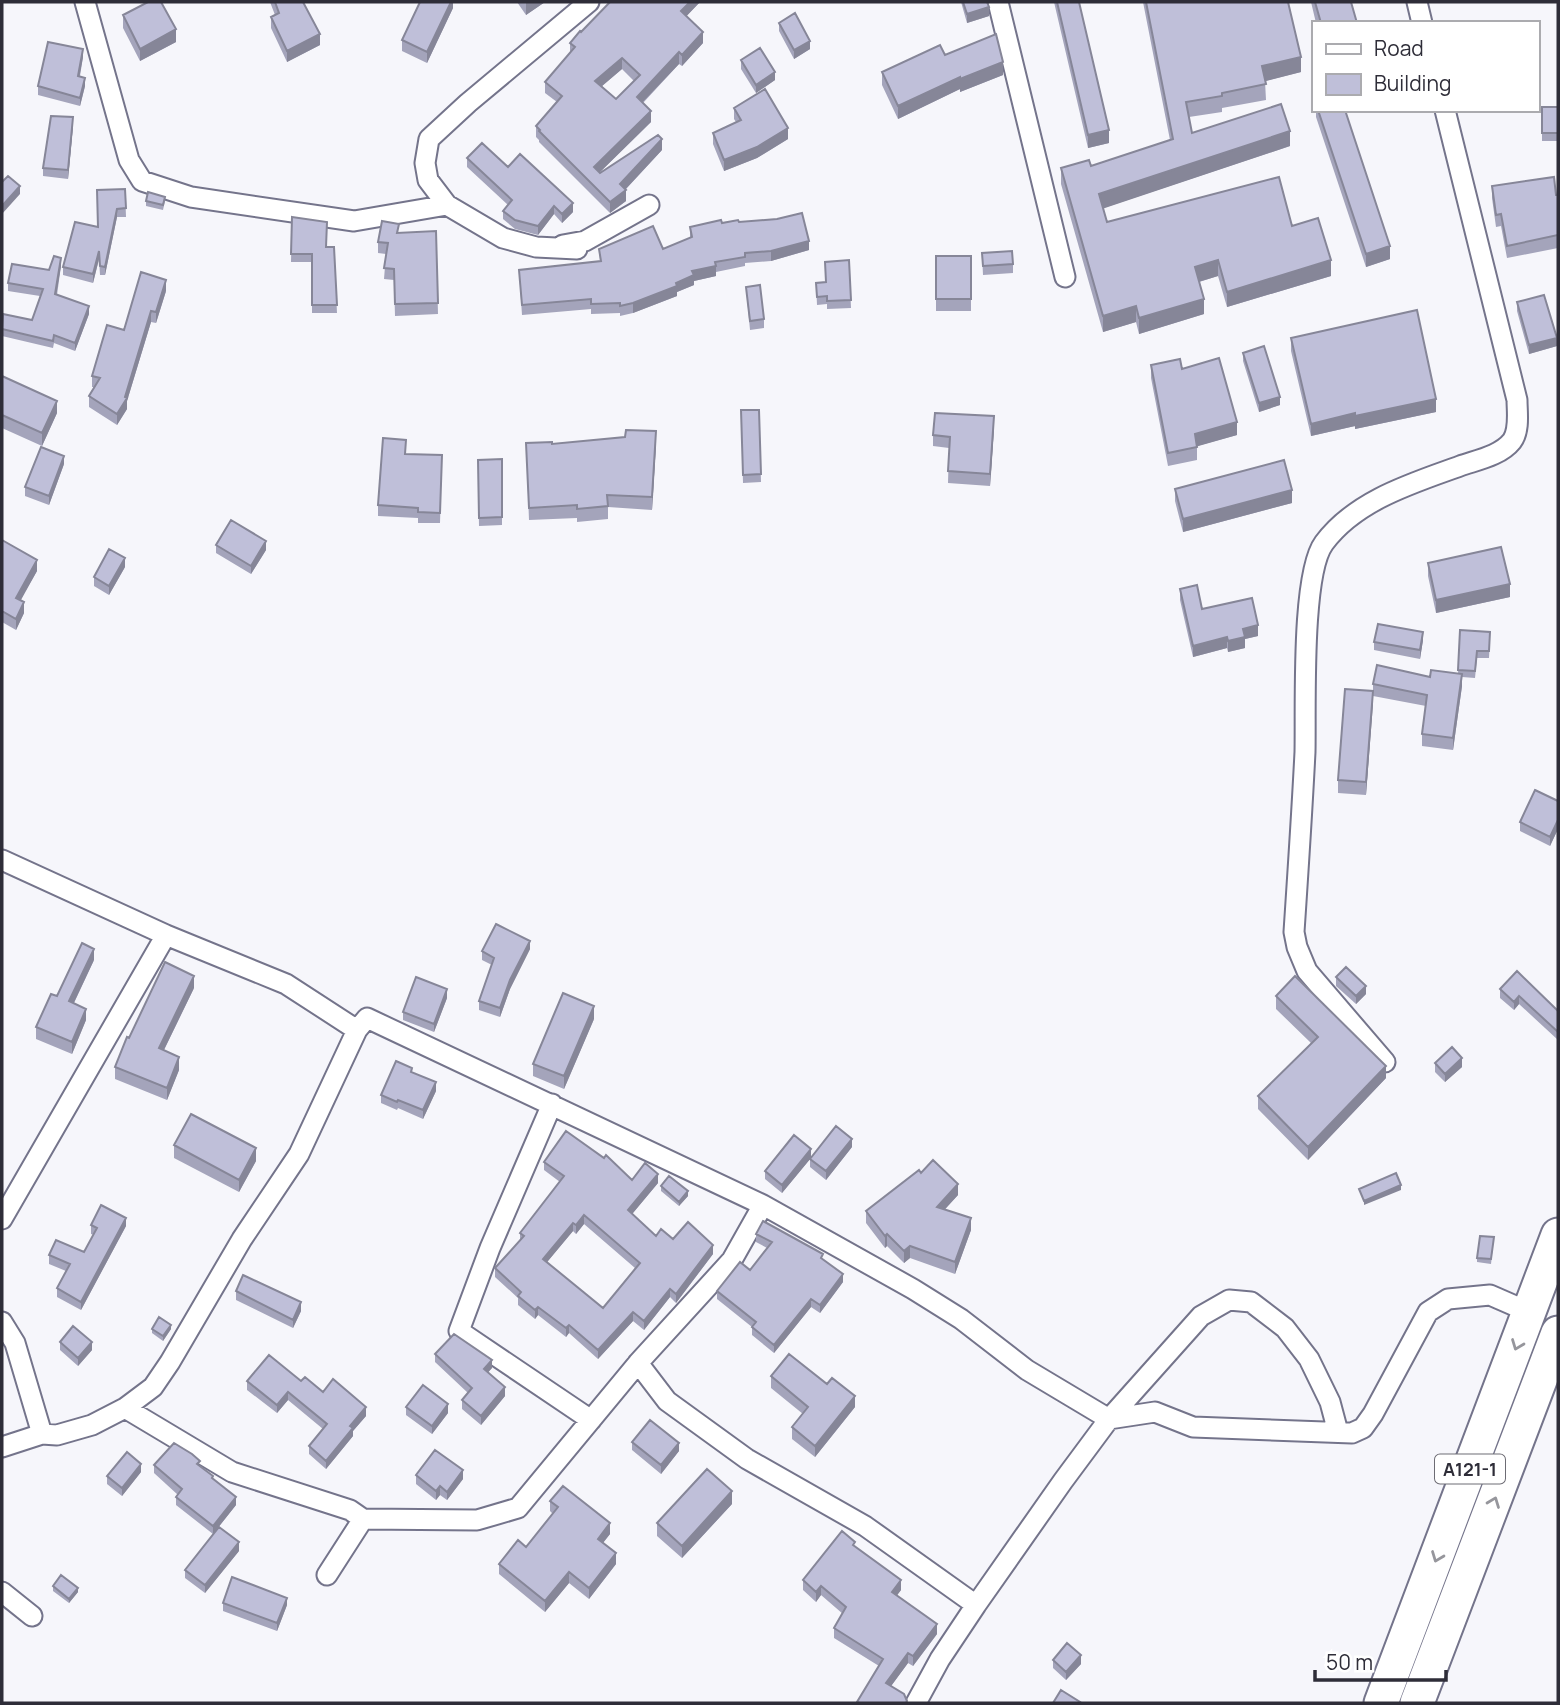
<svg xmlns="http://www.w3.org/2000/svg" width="1560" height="1705" viewBox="0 0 1560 1705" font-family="Manrope,sans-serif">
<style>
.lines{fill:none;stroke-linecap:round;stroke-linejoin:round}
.minor-casing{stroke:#74748b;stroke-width:23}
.trunk-casing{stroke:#74748b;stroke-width:37}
.minor{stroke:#fff;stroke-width:19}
.trunk{stroke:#fff;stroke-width:33}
.wall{fill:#a4a4bb;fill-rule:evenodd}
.shaded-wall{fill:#868698}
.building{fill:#bfbfd9;stroke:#868698;stroke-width:2;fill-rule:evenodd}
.oneway{stroke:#96969c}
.labels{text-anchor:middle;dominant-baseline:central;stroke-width:7;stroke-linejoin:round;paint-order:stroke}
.shield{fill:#fff;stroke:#6d6c74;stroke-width:2}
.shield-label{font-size:18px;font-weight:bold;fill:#2e2d38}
</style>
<rect width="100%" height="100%" fill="#f6f6fb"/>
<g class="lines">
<g class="minor-casing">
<path id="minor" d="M85 2 129 160 142 181 191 197 354 221 447 205
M998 2 1065 277
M1417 2 1422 23
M563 245 585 241 649 205
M577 249 536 247 503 238 447 205 428 180 425 163 429 139 468 103 589 2
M2 860 166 935 286 984 357 1030
M1385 1062 1307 971 1297 947 1294 932C1298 872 1302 812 1305 752 1306 708 1301 574 1324 543 1356 500 1413 483 1460 466 1477 460 1500 456 1512 441 1520 430 1517 412 1517 400L1445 110
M552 1104 490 1248 459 1331 591 1420
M2 1219 166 935
M2 1322 15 1343 42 1434 57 1435 92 1425 125 1408 153 1387 170 1362 242 1239 299 1154 357 1030 367 1018 763 1205 913 1289 961 1319 1027 1370 1109 1419 1155 1412 1193 1427 1352 1433 1363 1428 1373 1414 1428 1312 1448 1299 1490 1295 1529 1312
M638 1363 667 1401 747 1459 865 1526 976 1605
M125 1408 232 1472 350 1510 363 1519 477 1520 518 1508 638 1363 732 1260 763 1205
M2 1447 42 1434
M327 1575 363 1519
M2 1592 32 1616
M916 1703 940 1659 976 1605 1063 1481 1109 1419 1201 1316 1229 1300 1251 1302 1285 1328 1309 1359 1330 1402 1338 1432"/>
</g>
<g class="trunk-casing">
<path id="trunk" d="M1381 1703 1558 1235
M1417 1703 1558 1333"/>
</g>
<use href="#minor" class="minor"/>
<use href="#trunk" class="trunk"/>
</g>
<path class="wall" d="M270 2H303L320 45 287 62 271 28V17L275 15Z
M453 2V8L427 63 402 51V40Z
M517 2H545L526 15Z
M700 2 686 16 703 43 682 66 679 64 643 103 651 122 599 173 662 150 626 189V201L610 213 539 142V140L536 137V126L557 102 545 93V82L570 53V43L581 32ZM622 69 634 81 616 99 602 86Z
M961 2H987L989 16 967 23Z
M1054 2H1079L1109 143 1088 148Z
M1143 2H1288L1301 72 1265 81 1266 100 1222 108V112L1189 117 1192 133 1290 146 1103 208 1107 222 1292 226 1331 276 1227 307 1218 276 1199 282 1204 314 1139 334 1136 322 1103 332 1061 184V168L1091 166 1170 140Z
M1311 2H1351L1357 23H1316Z
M123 15 176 42 140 61 123 28Z
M779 23 810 49 794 59 779 31Z
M945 55 1003 75 960 92V89L898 119 882 85V72Z
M83 57 80 76 85 86 80 106 38 95V86Z
M741 60 775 80 756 93 741 69Z
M1542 107H1558V141H1542Z
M734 108 788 139 757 158 724 171 713 144V133L736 122 734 119Z
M1316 110H1345L1390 259 1366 267 1316 117Z
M73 126 68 179 43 176V168Z
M467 158 508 167 573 212 562 223 554 214 538 235 515 229 503 219V211L508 205 467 167Z
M1492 186 1558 195V248L1507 258 1501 226 1496 227 1492 198Z
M125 189 126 217H117L105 275H100L99 259 93 283 63 275V267L98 227Z
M146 201H165L163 210 146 206Z
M292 217 327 229 326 247H334L337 313H312V262H291Z
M739 222 809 250 771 261 745 263V266L716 272V276L694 281V285L677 292V296L633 313 620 316V313L591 314V309L522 315 519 270 600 261 599 249H663L690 238V227Z
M436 231 438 314 395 316 394 280 384 279 386 254 378 253V242L399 233Z
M982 253 1013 264V273L983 275Z
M936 256H971V311H936Z
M849 260 851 308 827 309V304L817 305 816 283 826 282Z
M61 266 57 295 89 314 75 351 54 343 53 348 2 336V321L32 320 40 296 8 291V283Z
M746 287 764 319V328L750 330Z
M166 291 156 323 151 322 127 401V409L117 425 89 407V396L94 387H92V376L124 330Z
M1517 302 1557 346 1529 354 1517 311Z
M1291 338 1436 412 1355 429V426L1311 436 1291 351Z
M1243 353 1280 405 1259 412 1243 361Z
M1151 365 1182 369 1237 435 1197 446V460L1168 466 1151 378Z
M2 376 57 413 42 446 2 428Z
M741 410H759L761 482 743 483Z
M994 428 990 486 948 483 949 448 933 446V435Z
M526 443 656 444 652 510 608 507V519L577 522V518L529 520Z
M406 454 442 455 440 523H418V518L378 516V505Z
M502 459V525L479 526 478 460Z
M64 464 49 505 25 496V487Z
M1175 489 1292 503 1183 532 1175 501Z
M2 540 37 571 20 600 24 613 16 630 2 622Z
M216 545 266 550 251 574 216 553Z
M1428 563 1510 597 1436 613 1428 576Z
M125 567 109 595 94 586V577Z
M1180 589 1202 609 1258 636 1245 639V648L1228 652 1227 648 1193 657 1180 600Z
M1460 630 1490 639 1489 658H1477L1475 678 1462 677V686L1453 750 1422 746V734L1426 706 1373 696 1366 795 1338 793V780L1373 691V684L1458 674Z
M1423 640 1420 659 1374 650V642Z
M1558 801V829L1550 846 1520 831V822Z
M530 949 510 989 500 1017 479 1010V1001L492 965 482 960V951Z
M94 960 74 1003 86 1020 72 1054 36 1039V1027L57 996Z
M1336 977 1366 994 1356 1004 1336 986Z
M194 988 164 1050 179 1070 167 1100 115 1079V1067L129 1038Z
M1500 989 1558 1011V1040L1519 1004 1514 1010 1500 998Z
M1276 996 1386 1078 1308 1160 1258 1109V1096L1311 1043 1276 1009Z
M447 998 434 1032 403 1020V1012Z
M594 1019 564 1089 533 1076V1064Z
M1435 1063 1462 1067 1445 1082 1435 1072Z
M412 1072 436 1091 423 1119 398 1108 397 1110 381 1103V1095Z
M174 1145 256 1161 239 1192 174 1158Z
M852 1147 826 1180 810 1167V1159L782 1193 765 1179V1171L811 1157Z
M544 1162 632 1180 658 1183 632 1214 656 1236 673 1239 713 1254 676 1303 670 1297 644 1330 633 1321 598 1359 569 1333 566 1337 538 1315 535 1319 518 1305V1298L495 1277V1268L520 1241V1233L560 1182 544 1170ZM584 1224 635 1268 603 1308 547 1262 573 1231 576 1234Z
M921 1173 958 1195 945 1209 971 1230 955 1274 910 1258 904 1263 887 1246 885 1248 866 1223V1211Z
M661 1186 688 1196 679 1206 661 1191Z
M91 1225 126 1226 81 1310 57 1297V1288L66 1271 49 1264V1255L84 1252 94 1235 91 1234Z
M756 1234 823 1260 843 1282 820 1313 811 1307 774 1353 752 1335V1327L717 1299V1291L750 1270 767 1248 756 1242Z
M1494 1237 1491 1264 1477 1262V1258Z
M236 1291 301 1311 293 1328 236 1300Z
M152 1329H171L163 1341 152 1333Z
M60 1342 92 1350 78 1366 60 1350Z
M435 1354 492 1368 488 1372 505 1396 481 1425 462 1409V1400L468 1393 435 1362Z
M771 1376 855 1407 815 1457 792 1439V1427L803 1414 771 1388Z
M247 1381H301L366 1416 353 1431V1436L326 1469 309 1454V1446L323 1429 288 1400 277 1413 247 1390Z
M406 1407 448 1413 432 1434 406 1415Z
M632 1442 679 1451 661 1474 632 1450Z
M154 1465 200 1466 213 1479 236 1505 213 1534 176 1505V1497L178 1495 154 1473Z
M141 1472 122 1496 107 1484V1476Z
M416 1475 463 1479 447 1500 440 1495 436 1500 416 1484Z
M550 1501 610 1534 603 1543 616 1564 589 1599 569 1583 545 1612 499 1574V1564L526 1547 553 1514 550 1511Z
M732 1504 682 1558 657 1536V1523Z
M855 1547 901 1590 897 1595 937 1634 913 1666 908 1663 891 1686 907 1703H857L879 1666 834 1638V1628L843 1614 821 1595 816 1602 803 1590V1580Z
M239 1551 205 1593 185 1578V1570Z
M53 1586 78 1592 69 1603 53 1591Z
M223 1603 287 1605 277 1631 223 1611Z
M1053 1660 1081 1664 1066 1680 1053 1668Z"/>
<path class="shaded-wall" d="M448 2H453V8L427 63V52Z
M526 2H545L526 15Z
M690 2H700L681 22V11Z
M989 7V16L967 23V14Z
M176 29V42L140 61V49Z
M703 32V43L682 66V55Z
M320 34V45L287 62V51Z
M810 41V49L794 59V50Z
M83 49V57L78 84V76Z
M679 52V64L637 108V97Z
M1301 57V72L1262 82V66Z
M622 58V69L595 92V81Z
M1003 62V75L960 92V79Z
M775 72V80L756 93V85Z
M960 77V89L898 119V106Z
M85 78V86L80 106V98Z
M651 111V122L594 178V167Z
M73 117V126L68 179V170Z
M788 128V139L757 158 724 171V160Z
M1109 130V143L1088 148V135Z
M1290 131V146L1099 210V194Z
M662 139V150L622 193 626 190V201L610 213V202L620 184Z
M20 186V194L2 214V206Z
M573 203V212L562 223V214Z
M554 206V214L538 235V226Z
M117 209V217L105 275V267Z
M809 241V250L771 261V251Z
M1390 246V259L1366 267V254Z
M99 251V259L93 283V274Z
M61 258V266L55 302V294Z
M1218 260V276L1195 283V267Z
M1331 260V276L1227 307V292Z
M716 266V276L694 281V285L677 292V296L633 313V303L676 283 692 271Z
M166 280V291L156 323V312Z
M1204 299V314L1139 334V318Z
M89 306V314L75 351V343Z
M1136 306V322L1103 332V316Z
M151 311V322L127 401V409L117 425V414L125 397Z
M1557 338V346L1529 354V345Z
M1280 397V405L1259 412V403Z
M1436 399V412L1355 429V416Z
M57 401V413L42 446V433Z
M1355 413V426L1311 436V424Z
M994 416V428L990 486V474Z
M1237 422V435L1195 447V434Z
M656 431V444L652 510V497Z
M64 456V464L49 505V496Z
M1292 490V503L1183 532V519Z
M266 541V550L251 574V566Z
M125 558V567L109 595V586Z
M37 560V571L16 609V598Z
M1510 584V597L1436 613V600Z
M24 602V613L16 630V619Z
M1258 625V636L1245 639V648L1228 652V641L1243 629Z
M1423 632V640L1420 659V650Z
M1227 637V648L1193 657V646Z
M1462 674V686L1453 750V738Z
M1373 691V704L1366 795V782Z
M1558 820V829L1550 846V837Z
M530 941V949L510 989 500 1017V1008L510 980Z
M94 949V960L69 1013V1001Z
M194 976V988L159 1060V1048Z
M1366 986V994L1356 1004V996Z
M447 989V998L434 1032V1024Z
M1519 996V1004L1514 1010V1002Z
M594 1006V1019L564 1089V1076Z
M86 1009V1020L72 1054V1042Z
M179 1057V1070L167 1100V1088Z
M1462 1058V1067L1445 1082V1074Z
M1386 1066V1078L1308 1160V1147Z
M436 1082V1091L423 1119V1110Z
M852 1139V1147L826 1180V1171Z
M256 1148V1161L239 1192V1180Z
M811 1149V1158L782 1193V1185Z
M658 1174V1183L628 1219V1210Z
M958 1184V1195L937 1218V1207Z
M1401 1185V1190L1364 1205V1201Z
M688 1191V1196L679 1206V1202Z
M584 1215V1224L576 1234V1225Z
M126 1218V1226L81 1310V1302Z
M971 1218V1230L955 1274V1262Z
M573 1223V1231L543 1267V1259Z
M887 1234V1246L885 1248V1236Z
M713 1245V1254L676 1303V1294Z
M910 1246V1258L904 1263V1251Z
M843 1274V1282L820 1313V1305Z
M670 1289V1297L644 1330V1321Z
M811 1299V1307L774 1353V1345Z
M301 1302V1311L293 1328V1320Z
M538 1307V1315L535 1319V1310Z
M633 1312V1321L598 1359V1350Z
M171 1325V1329L163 1341V1336Z
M569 1325V1333L566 1337V1328Z
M92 1342V1350L78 1366V1358Z
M492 1360V1368L484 1377V1369Z
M505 1387V1396L481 1425V1416Z
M288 1392V1400L277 1413V1405Z
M855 1396V1407L815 1457V1446Z
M448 1404V1413L432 1434V1426Z
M366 1407V1416L353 1431V1436L326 1469V1461L350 1426Z
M679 1443V1451L661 1474V1465Z
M141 1464V1472L122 1496V1488Z
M463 1470V1479L447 1500V1492Z
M440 1486V1495L436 1500V1491Z
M732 1491V1504L682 1558V1546Z
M236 1497V1505L213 1534V1526Z
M610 1523V1534L598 1549V1539Z
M239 1542V1551L205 1593V1585Z
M616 1553V1564L589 1599V1588Z
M569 1572V1583L545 1612V1601Z
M901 1580V1590L892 1602V1592Z
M821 1586V1595L816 1602V1592Z
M78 1588V1592L69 1603V1599Z
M287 1598V1605L277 1631V1623Z
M937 1624V1634L913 1666V1656Z
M908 1653V1663L886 1693V1683Z
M1081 1655V1664L1066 1680V1672Z"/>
<path class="building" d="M148 2H161L176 29 140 49 123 15Z
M275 2H303L320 34 287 51 271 17 279 13Z
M420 2H451L427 52 402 40Z
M610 2H690L681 11 703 32 682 55 679 52 637 97 651 111 594 167 600 173 658 135 662 139 620 184 626 190 610 202 539 131 540 130 536 126 562 96 545 82 575 47 570 43 580 31 581 32ZM622 58 640 75 616 99 595 81Z
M963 2H987L989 7 967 14Z
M1057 2H1079L1109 130 1088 135Z
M1146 2H1288L1301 57 1262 66 1266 84 1222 93V96L1186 102 1192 133 1281 104 1290 131 1099 194 1107 222 1279 177 1292 226 1318 218 1331 260 1227 292 1218 260 1195 267 1204 299 1139 318 1136 306 1103 316 1061 168 1089 160 1091 166 1173 139Z
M1315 2H1351L1357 23H1321Z
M795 13 810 41 794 50 779 23Z
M996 34 1003 62 960 79V77L898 106 882 72 940 45 945 55Z
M48 42 83 49 78 76 85 78 80 98 38 86Z
M760 48 775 72 756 85 741 60Z
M765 89 788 128 757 147 724 160 713 133 741 120 734 108Z
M1542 107H1558V133H1542Z
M1318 110H1345L1390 246 1366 254Z
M51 116 73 117 68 170 43 168Z
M482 143 508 167 520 154 573 203 562 214 554 206 538 226 515 220 503 211 512 200 467 158Z
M8 176 20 186 2 206V182Z
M1554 177 1556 195H1558V235L1507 246 1501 214 1496 215 1492 186Z
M125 189 126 208 117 209 105 267 100 266 99 251 93 274 63 267 75 222 98 227 97 190Z
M148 192 165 197 163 205 146 201Z
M802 213 809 241 771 251 745 253V257L715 262 716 266 692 271 694 275 676 283 677 286 633 303 620 306V303L591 304V299L522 305 519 270 601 261 599 249 653 226 663 249 692 237 690 227 721 220 722 223 738 220 739 222 777 219Z
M292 217 327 222 326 247H334L337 305H312V254H291Z
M382 221 399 224 397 233 436 231 438 303 395 304 394 269 384 268 388 243 378 242Z
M1012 251 1013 264 983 266 982 253Z
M54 256 61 258 55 294 89 306 75 343 54 335 53 341 2 329 3 314 32 320 43 289 8 283 12 264 49 270Z
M936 256H971V299H936Z
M849 260 851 300 827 301V296L817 297 816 283 826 282 825 262Z
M141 272 166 280 156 312 151 311 125 397 127 398 117 414 89 396 100 378 92 376 107 325 124 330Z
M760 285 764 319 750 321 746 287Z
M1544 295 1557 338 1529 345 1517 302Z
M1417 310 1436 399 1355 416V413L1311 424 1291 338Z
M1264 346 1280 397 1259 403 1243 353Z
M1219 358 1237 422 1195 434 1197 447 1168 453 1151 365 1180 359 1182 369Z
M2 376 57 401 42 433 2 415Z
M741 410H759L761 474 743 475Z
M935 413 994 416 990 474 948 471 950 437 933 435Z
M626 430 656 431 652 497 607 495 608 506 577 509V505L529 508 526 443 552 442V444L625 437Z
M383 438 406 440 405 454 442 455 440 513 418 512V508L378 505Z
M41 447 64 456 49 496 25 487Z
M502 459V517L479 518 478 460Z
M1284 460 1292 490 1183 519 1175 489Z
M231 520 266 541 251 566 216 545Z
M2 540 37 560 16 598 24 602 16 619 2 611Z
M1501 547 1510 584 1436 600 1428 563Z
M109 549 125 558 109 586 94 577Z
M1197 585 1202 609 1252 598 1258 625 1243 629 1245 637 1228 641 1227 637 1193 646 1180 589Z
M1378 624 1423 632 1420 650 1374 642Z
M1460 630 1490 632 1489 651H1477L1475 671 1458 670Z
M1377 665 1430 677 1431 670 1462 674 1453 738 1422 734 1427 695 1373 684Z
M1345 689 1373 691 1366 782 1338 780Z
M1535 790 1558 801V820L1550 837 1520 822Z
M496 924 530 941 510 980 500 1008 479 1001 494 958 482 951Z
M82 943 94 949 69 1001 86 1009 72 1042 36 1027 51 994 57 996Z
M165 962 194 976 159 1048 179 1057 167 1088 115 1067 127 1037 129 1038Z
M1346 967 1366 986 1356 996 1336 977Z
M1517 971 1558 1011V1032L1519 996 1514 1002 1500 989Z
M1295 976 1386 1066 1308 1147 1258 1096 1318 1037 1276 996Z
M416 977 447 989 434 1024 403 1012Z
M563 993 594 1006 564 1076 533 1064Z
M1452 1047 1462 1058 1445 1074 1435 1063Z
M396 1061 412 1068 411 1072 436 1082 423 1110 398 1100 397 1102 381 1095Z
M191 1114 256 1148 239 1180 174 1145Z
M836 1126 852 1139 826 1171 810 1159Z
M566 1131 604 1158 606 1155 632 1180 645 1163 658 1174 628 1210 656 1236 661 1229 673 1239 688 1222 713 1245 676 1294 670 1289 644 1321 633 1312 598 1350 569 1325 566 1328 538 1307 535 1310 518 1296 521 1292 495 1268 524 1236 520 1233 564 1176 544 1162ZM584 1215 640 1263 603 1308 543 1259 573 1223 576 1225Z
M794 1135 811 1149 782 1185 765 1171Z
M933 1160 958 1184 937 1207 971 1218 955 1262 910 1246 904 1251 887 1234 885 1236 866 1211 919 1170 921 1173Z
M1396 1173 1401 1185 1364 1201 1359 1189Z
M669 1176 688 1191 679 1202 661 1186Z
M101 1205 126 1218 81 1302 57 1288 70 1264 49 1255 56 1240 84 1252 97 1228 91 1225Z
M763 1221 823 1254 821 1258 843 1274 820 1305 811 1299 774 1345 752 1327 756 1322 717 1291 740 1262 750 1270 772 1242 756 1234Z
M1480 1236 1494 1237 1491 1259 1477 1258Z
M243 1275 301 1302 293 1320 236 1291Z
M159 1317 171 1325 163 1336 152 1329Z
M73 1326 92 1342 78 1358 60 1342Z
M454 1334 492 1360 484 1369 505 1387 481 1416 462 1400 472 1388 435 1354Z
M789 1354 827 1384 832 1378 855 1396 815 1446 792 1427 808 1407 771 1376Z
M269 1355 301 1381 305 1377 323 1392 333 1379 366 1407 350 1426 353 1428 326 1461 309 1446 327 1424 288 1392 277 1405 247 1381Z
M423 1385 448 1404 432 1426 406 1407Z
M650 1420 679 1443 661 1465 632 1442Z
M174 1443 192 1454 200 1461 197 1464 213 1476 212 1478 236 1497 213 1526 176 1497 182 1489 154 1465Z
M435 1450 463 1470 447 1492 440 1486 436 1491 416 1475Z
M127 1452 141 1464 122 1488 107 1476Z
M707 1469 732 1491 682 1546 657 1523Z
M563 1486 610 1523 598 1539 616 1553 589 1588 569 1572 545 1601 499 1564 518 1540 526 1547 558 1507 550 1501Z
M219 1527 239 1542 205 1585 185 1570Z
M842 1531 855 1542 853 1545 901 1580 892 1592 937 1624 913 1656 908 1653 886 1683 904 1694 907 1701 906 1703H860L857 1702 883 1659 834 1628 846 1607 821 1586 816 1592 803 1580Z
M61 1575 78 1588 69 1599 53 1586Z
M232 1577 287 1598 277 1623 223 1603Z
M1067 1643 1081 1655 1066 1672 1053 1660Z
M1061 1690 1080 1702 1079 1703H1053Z"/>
<defs><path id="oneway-chevron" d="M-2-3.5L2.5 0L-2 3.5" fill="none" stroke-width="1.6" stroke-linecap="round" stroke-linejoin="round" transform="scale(1.75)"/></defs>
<g class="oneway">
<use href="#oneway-chevron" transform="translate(1517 1345) rotate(111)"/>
<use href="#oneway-chevron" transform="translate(1494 1502) rotate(-69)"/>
<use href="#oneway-chevron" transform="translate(1437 1557) rotate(111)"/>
</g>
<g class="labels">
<rect class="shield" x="1435" y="1454.5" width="70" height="29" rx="5"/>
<g class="shield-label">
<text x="1470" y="1469">A121-1</text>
</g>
</g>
<rect width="1560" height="1705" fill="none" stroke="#2e2d38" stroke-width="7"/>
<rect x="1312" y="21" width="228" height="91" fill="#ffffff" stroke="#ababaf" stroke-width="2"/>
<rect x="1326" y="44" width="35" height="10" fill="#ffffff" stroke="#ababaf" stroke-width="2"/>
<text x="1374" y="56" font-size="21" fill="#2e2d38">Road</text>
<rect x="1326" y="74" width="35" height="21" fill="#bfbfd9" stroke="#ababaf" stroke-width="2"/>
<text x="1374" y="91" font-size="21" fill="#2e2d38">Building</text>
<path d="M1315 1670v10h131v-10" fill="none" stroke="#2e2d38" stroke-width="3.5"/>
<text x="1326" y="1670" font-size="21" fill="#2e2d38" stroke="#ffffff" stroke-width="5" paint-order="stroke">50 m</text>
</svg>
